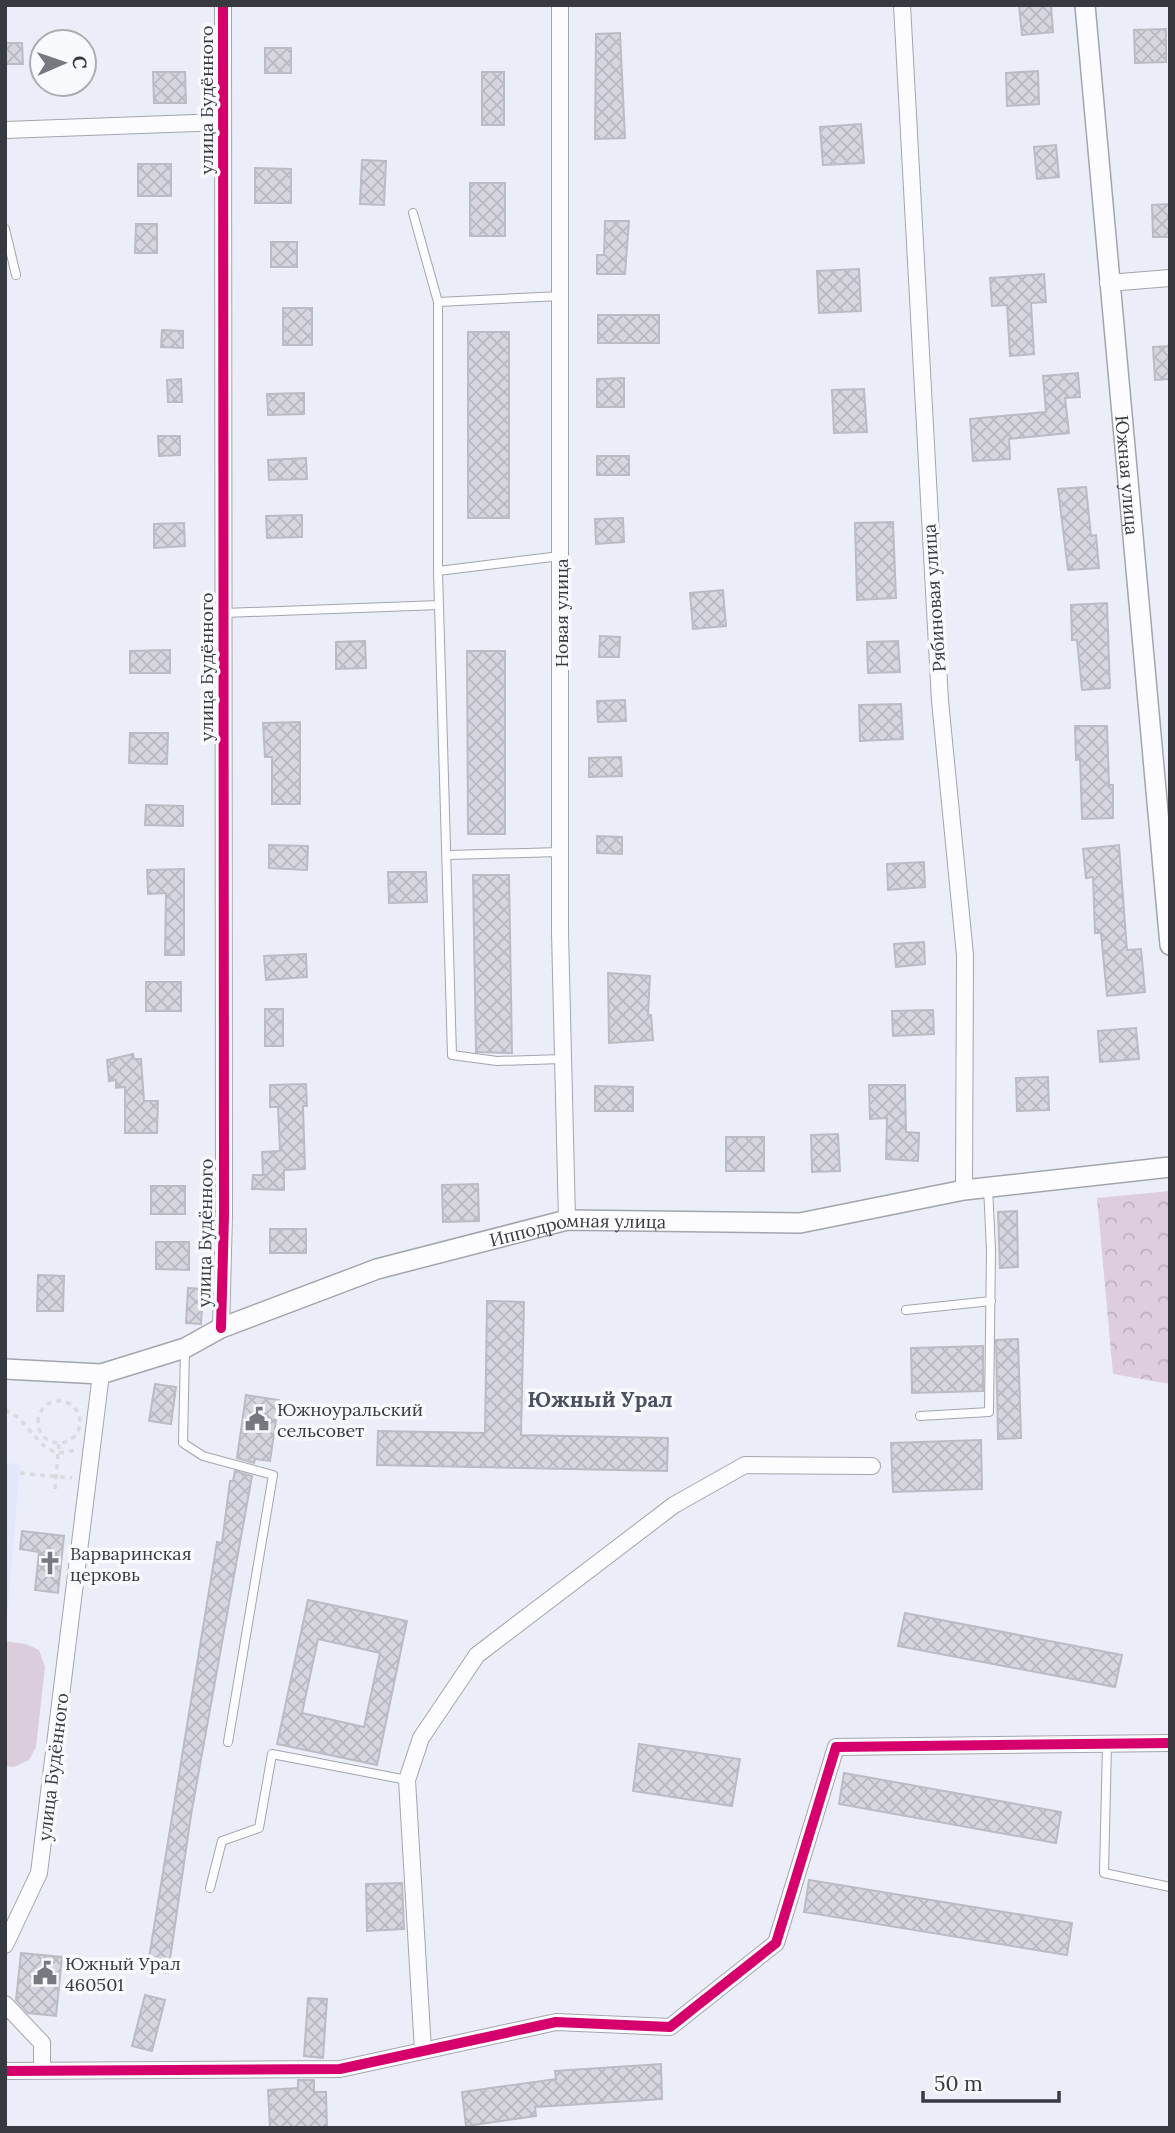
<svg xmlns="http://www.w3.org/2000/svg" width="1175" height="2133" viewBox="0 0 1175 2133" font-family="Lora,serif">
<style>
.built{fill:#e2e7fb}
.forest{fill:url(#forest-crowns)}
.pitch{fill:#dbcddc}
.building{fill:url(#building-cross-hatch);stroke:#bbbbc3;stroke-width:2;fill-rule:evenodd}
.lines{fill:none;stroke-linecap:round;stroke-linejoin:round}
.service-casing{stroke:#a3a5ae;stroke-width:10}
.minor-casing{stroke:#a3a5ae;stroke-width:18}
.tertiary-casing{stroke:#a3a5ae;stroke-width:22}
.path{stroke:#d9dade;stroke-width:3.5;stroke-dasharray:5 5;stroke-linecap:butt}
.service{stroke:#fcfcfe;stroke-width:8}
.minor{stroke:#fcfcfe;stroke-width:16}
.tertiary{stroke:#fcfcfe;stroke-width:19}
.cycleway-casing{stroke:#f7f9fd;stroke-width:15}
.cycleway{stroke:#d6006c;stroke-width:10}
.labels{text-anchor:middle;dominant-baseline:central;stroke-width:7;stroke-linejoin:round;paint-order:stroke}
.street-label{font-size:18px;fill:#383a41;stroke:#f7f9fd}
.poi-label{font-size:18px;fill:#383a41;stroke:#f7f9fd;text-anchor:start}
.quarter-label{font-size:21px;font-weight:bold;fill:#4b5060;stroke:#f7f9fd}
</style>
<defs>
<pattern id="forest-crowns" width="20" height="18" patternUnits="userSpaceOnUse" patternTransform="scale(1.75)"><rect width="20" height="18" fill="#ddcdde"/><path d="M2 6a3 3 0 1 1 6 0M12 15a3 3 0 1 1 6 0" fill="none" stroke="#beb1c0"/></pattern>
<pattern id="building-cross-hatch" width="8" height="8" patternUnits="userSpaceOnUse" patternTransform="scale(1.75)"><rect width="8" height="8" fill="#d6d5e0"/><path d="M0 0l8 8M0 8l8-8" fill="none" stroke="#b8b8c1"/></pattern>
</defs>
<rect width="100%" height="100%" fill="#ebeef9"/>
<path class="built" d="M5 1463 20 1464 8 1610H5Z"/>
<path class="forest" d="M1170 1191V1384L1113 1374 1097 1198Z"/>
<path class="pitch" d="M5 1641 26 1644 39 1650 45 1667 36 1747 29 1760 14 1767 5 1766Z"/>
<path class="building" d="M1019 5H1051L1053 32 1022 35Z
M1166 29V62L1135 63 1134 30Z
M620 33 625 138 595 139 596 34Z
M5 43H22L23 64H5Z
M265 48H291V73H265Z
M1038 71 1039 104 1007 106 1006 73Z
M153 72H185L186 103H154Z
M482 72H504V125H482Z
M861 124 864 163 823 165 820 127Z
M1056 145 1059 177 1037 179 1034 147Z
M362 160 386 161 384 205 360 204Z
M138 164H171V196H138Z
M255 168 291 169V203H255Z
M470 183H505V236H470Z
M1170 204V237H1153L1152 205Z
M605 221H629L625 274H597V255H604Z
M136 224H157V253H135Z
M271 242H297V267H271Z
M859 269 861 311 819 313 817 271Z
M1044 274 1046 302 1031 303 1034 354 1010 356 1007 305 992 306 990 278Z
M283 308H312V345H283Z
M598 315H659V343H598Z
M162 330 183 331V348L161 347Z
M468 332H509V518H468Z
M1170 346V379L1155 380 1153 347Z
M1078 373 1080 397 1065 398 1069 433 1009 439 1010 459 973 461 970 419 1046 412 1043 376Z
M624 378V407H597V379Z
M181 379 182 402H168L167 380Z
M864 389 867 432 834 433 832 390Z
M304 393V414L268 415 267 394Z
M158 436H180V455L159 456Z
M597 456H629V475H597Z
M306 458 307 479 269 480 268 460Z
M1086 487 1091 536 1096 535 1099 568 1068 570 1058 489Z
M302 515V537L267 538 266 516Z
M623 518 624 542 596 544 595 519Z
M893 522 896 598 857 600 855 523Z
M184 523 185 546 154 548V524Z
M723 590 726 626 693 629 690 593Z
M1107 603 1110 688 1082 690 1077 640H1072L1071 605Z
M600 636 620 637 619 657H599Z
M365 641 366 668 336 669V642Z
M898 641 900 672 868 673 867 642Z
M170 650V673H130V651Z
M467 651H505V834H468Z
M625 700 626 721 598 722 597 701Z
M901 704 903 739 860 741 859 705Z
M300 722V804H272V757H265L263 723Z
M1075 726H1107L1109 785H1113V818L1082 819 1080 759 1076 760Z
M130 733H168L167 764 129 763Z
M621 757 622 776 589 777V758Z
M146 805 183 806V826L145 825Z
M597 836 622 837V854L597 853Z
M269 845 308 846 307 870 269 868Z
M1119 845 1127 950 1141 949 1145 992 1107 996 1101 933H1095L1093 877 1086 878 1083 849Z
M924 862 925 887 888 890 887 864Z
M184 869V955H165L166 893 148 894 147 870Z
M388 872H426L427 902 389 903Z
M473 875H509L512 1053 476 1052Z
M924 942 925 964 896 967 894 944Z
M306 954 307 977 266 980 264 956Z
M608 973 650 976 648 1015H651L653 1040 609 1043Z
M146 982H181V1011H146Z
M265 1009H283V1046H265Z
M933 1010 934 1034 893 1036 892 1011Z
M1136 1028 1139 1059 1100 1062 1098 1031Z
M133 1054 134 1059H141L144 1101H158L157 1133H125V1087L116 1088V1080L109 1081 107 1060Z
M1048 1077 1049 1110 1017 1111 1016 1078Z
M306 1084 307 1106H303L305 1169 284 1170V1190L252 1189 253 1175H263L262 1152 280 1151 278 1107H270V1085Z
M869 1085H905L906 1132 919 1133 918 1161 886 1159 887 1118 870 1119Z
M595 1086 633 1087V1111H595Z
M838 1134 840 1171 812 1172 811 1135Z
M726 1137H764V1171H726Z
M478 1184 479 1221 443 1222 442 1185Z
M151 1186H185V1214H151Z
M1017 1211 1018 1267 1000 1268 998 1212Z
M270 1229H306V1253H270Z
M156 1242H189V1270L156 1269Z
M38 1275 64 1276 63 1311H37Z
M188 1288 203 1289 201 1324 186 1323Z
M487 1301 524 1302 521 1435 668 1438 667 1471 377 1465 378 1431 485 1433Z
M1018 1339 1021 1438 998 1439 996 1340Z
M983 1346V1391L912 1393 911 1348Z
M155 1384 176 1387 171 1424 149 1421Z
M246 1395 279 1400 270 1461 255 1459 254 1463 237 1458Z
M981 1440 982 1489 893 1492 891 1443Z
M235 1471 252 1476 191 1815 168 1973 147 1970 217 1542 222 1543 230 1481H233Z
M22 1531 64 1536 58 1593 35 1590 39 1552 20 1549Z
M308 1600 407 1621 377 1765 277 1744ZM318 1639 380 1653 364 1727 302 1713Z
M905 1613 1122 1655 1115 1687 898 1646Z
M639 1744 740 1759 732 1806 633 1791Z
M844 1773 1061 1812 1056 1843 839 1804Z
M809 1880 1072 1923 1067 1955 804 1912Z
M402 1883 404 1929 367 1931 366 1884Z
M21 1953 62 1957 56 2016 28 2013 16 2000Z
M145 1995 165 2000 152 2051 132 2046Z
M308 1998 327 1999 323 2058 304 2056Z
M661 2064 662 2099 535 2107 536 2116 466 2126 462 2092 556 2079 555 2071Z
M298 2080H314V2092H326L327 2128H270L268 2090 298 2088Z"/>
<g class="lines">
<g class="service-casing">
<path id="service" d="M413 213 438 302V571L452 1055 497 1061 563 1059
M5 229 16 275
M438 302 561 296
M438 571 560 556
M224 613 439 605
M448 855 560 852
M906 1310 991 1301
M185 1348 183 1443 203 1456 273 1475 228 1742
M920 1416 989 1412 991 1250 988 1187
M1107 1745 1104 1873 1170 1887
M210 1888 222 1841 259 1828 272 1754 407 1780"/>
</g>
<g class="minor-casing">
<path id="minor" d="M560 5V932L567 1220
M902 5 940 701 965 955 964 1190
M5 130 223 122
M1108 283 1170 278
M221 1328 224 1215 223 5
M5 1945 39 1873 101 1374
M5 2004 42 2043V2071
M423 2051 407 1780 421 1738 477 1655 674 1505 745 1465 872 1466
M5 2071 340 2069 556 2022 670 2027 776 1943 836 1747 1170 1743"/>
</g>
<g class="tertiary-casing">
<g id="tertiary">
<path id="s1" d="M1085 5 1170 945"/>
<path id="s2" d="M5 1369 101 1374 185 1348 221 1328 377 1269 567 1220 800 1223 964 1190 1170 1167"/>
</g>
</g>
<path class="path" d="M38 1422a21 21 0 1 1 42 0a21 21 0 1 1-42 0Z
M5 1410C33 1420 39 1463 74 1450
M20 1473 72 1478
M55 1489 59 1443"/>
<use href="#service" class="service"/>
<use href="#minor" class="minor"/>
<use href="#tertiary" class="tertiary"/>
<g class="cycleway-casing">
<path id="cycleway" d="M221 1328 224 1215 223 5
M5 2071 340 2069 556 2022 670 2027 776 1943 836 1747 1170 1743"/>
</g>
<use href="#cycleway" class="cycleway"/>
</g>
<defs>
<g id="civic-bare" transform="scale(1.89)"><path d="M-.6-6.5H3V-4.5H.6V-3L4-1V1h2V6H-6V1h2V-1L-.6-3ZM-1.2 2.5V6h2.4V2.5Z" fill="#777981" stroke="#f7f9fd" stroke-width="2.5" paint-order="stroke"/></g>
<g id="church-bare" transform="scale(1.89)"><path d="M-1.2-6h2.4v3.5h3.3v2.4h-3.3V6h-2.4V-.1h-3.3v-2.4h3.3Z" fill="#777981" stroke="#f7f9fd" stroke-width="2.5" paint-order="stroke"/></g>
</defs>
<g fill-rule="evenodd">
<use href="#civic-bare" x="257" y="1419"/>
<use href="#church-bare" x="50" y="1563"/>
<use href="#civic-bare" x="45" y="1973"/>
</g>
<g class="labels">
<g class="street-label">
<text transform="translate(206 100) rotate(-90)">улица Будённого</text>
<text stroke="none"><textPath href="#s1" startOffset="472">Южная улица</textPath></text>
<text transform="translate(934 598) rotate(-94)">Рябиновая улица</text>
<text transform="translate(561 613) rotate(-90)">Новая улица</text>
<text transform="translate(206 667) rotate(-90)">улица Будённого</text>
<text stroke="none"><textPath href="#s2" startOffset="598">Ипподромная улица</textPath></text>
<text transform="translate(205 1233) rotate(-89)">улица Будённого</text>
<text transform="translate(53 1767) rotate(-83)">улица Будённого</text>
</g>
<g class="poi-label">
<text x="277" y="1409">Южноуральский<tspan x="277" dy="21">сельсовет</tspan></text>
<text x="70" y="1553">Варваринская<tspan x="70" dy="21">церковь</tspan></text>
<text x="65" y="1963">Южный Урал<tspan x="65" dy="21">460501</tspan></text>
</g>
<g class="quarter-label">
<text x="600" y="1399">Южный Урал</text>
</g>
</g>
<rect width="1175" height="2133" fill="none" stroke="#383a41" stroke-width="14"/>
<g transform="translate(63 63) rotate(88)"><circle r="33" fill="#f7f9fd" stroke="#abadb2" stroke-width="2"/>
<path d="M0-5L12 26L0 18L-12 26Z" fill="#777981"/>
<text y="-10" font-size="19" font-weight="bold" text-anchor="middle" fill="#383a41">С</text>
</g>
<path d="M923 2091v10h136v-10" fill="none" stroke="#383a41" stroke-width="3.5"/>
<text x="934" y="2091" font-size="21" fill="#383a41" stroke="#f7f9fd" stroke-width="5" paint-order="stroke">50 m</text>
</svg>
